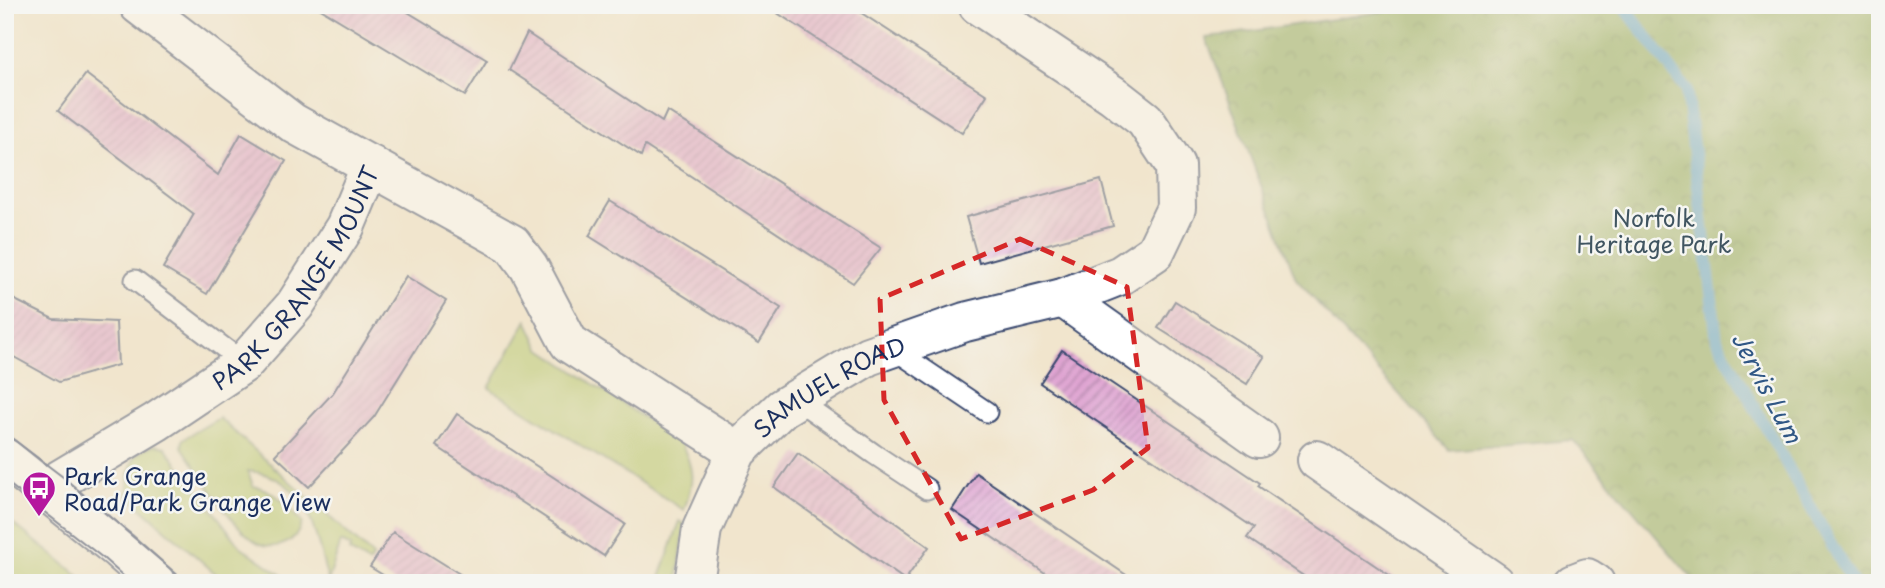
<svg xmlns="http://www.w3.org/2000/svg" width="1885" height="588" viewBox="0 0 1885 588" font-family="'Playpen Sans',sans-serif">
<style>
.green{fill:#b1c76b;stroke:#667b64;stroke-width:2}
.forest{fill:url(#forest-crowns);stroke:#546e5e;stroke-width:2}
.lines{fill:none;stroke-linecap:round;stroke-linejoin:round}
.stream{stroke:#56a2ce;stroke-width:12}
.building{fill:url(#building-hatch)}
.lane-casing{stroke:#3b4a6f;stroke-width:23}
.street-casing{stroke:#3b4a6f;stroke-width:42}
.secondary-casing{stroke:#3b4a6f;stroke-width:42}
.lane{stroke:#fff;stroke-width:19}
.street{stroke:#fff;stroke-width:38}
.secondary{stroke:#fff;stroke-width:38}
.tram{stroke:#1b2f5e;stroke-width:2}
.marked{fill:none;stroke:#d62828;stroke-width:5;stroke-dasharray:14 9;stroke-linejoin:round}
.labels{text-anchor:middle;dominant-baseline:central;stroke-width:5;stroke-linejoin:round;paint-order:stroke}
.park-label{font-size:23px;fill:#405561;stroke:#f6f6f2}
.street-label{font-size:23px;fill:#1b2f5e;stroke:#f6f6f2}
.poi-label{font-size:23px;fill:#1b2f5e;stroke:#f6f6f2;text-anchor:start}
.water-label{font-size:24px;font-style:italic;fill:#305785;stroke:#f6f6f2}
</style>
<defs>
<pattern id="forest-crowns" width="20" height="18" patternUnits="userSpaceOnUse" patternTransform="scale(1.75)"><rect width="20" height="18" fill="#8cac5f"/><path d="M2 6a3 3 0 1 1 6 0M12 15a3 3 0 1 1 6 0" fill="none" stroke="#728c52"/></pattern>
<pattern id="building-hatch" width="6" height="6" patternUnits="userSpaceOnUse" patternTransform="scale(1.75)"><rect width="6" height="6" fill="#dfa3d1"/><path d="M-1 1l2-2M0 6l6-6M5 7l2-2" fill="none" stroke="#b485ad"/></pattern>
</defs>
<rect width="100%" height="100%" fill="#f6f6f2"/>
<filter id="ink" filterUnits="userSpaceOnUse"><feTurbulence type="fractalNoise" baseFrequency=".0143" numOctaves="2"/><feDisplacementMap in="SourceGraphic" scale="14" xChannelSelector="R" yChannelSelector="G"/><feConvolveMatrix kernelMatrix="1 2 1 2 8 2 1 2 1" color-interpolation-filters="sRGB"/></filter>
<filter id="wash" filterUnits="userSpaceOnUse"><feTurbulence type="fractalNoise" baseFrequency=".00686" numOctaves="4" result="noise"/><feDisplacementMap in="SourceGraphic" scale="28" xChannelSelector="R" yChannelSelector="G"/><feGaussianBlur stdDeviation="1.57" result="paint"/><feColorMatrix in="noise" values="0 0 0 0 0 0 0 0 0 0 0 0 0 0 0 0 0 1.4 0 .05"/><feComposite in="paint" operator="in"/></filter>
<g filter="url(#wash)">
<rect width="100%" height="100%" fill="#f1e5cd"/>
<path class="green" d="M527 320 540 348 681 443C695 471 694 481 684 510L489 388Z
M219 418 373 556 369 563 349 551 351 547 341 542 328 581C315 534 309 476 248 471L253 486C277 490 286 505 302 523 300 528 298 534 294 537 284 548 266 549 255 541 230 525 200 472 182 447L183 439Z
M155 445 165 447 240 546 293 583H226L127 495C130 470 127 453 155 445Z
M5 517 88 583H5Z
M680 521 685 524 677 583H658Z"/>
<path class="forest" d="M1427 5H1880V583H1696L1573 440 1449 450 1296 279 1206 38Z"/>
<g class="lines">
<path class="stream" d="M1623 5 1686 89 1717 340 1853 583"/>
</g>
<g id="blocks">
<path class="building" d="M314 5H396L487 60 465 96Z
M765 5H849L987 95 962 133Z
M527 33 662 122 667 111 881 248 853 283 645 146 641 156 509 70Z
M86 74 218 175 241 134 286 161 207 294 163 268 194 214 58 111Z
M1101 180 1113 226 979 263 966 217Z
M610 201 781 308 759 343 589 236Z
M406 276 446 301 374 417 309 487 275 455 333 393Z
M5 295 53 319 116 322 118 365 59 382 5 352Z
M1175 301 1264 357 1247 384 1158 328Z
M1062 350 1260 483 1258 486 1401 583H1314L1247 538 1254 528 1040 383Z
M457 414 625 524 604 556 436 446Z
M798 453 929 547 905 580 774 487Z
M976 473 1138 583H1060L952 510Z
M393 532 474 583H396L370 567Z"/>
</g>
</g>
<g filter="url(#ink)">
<use href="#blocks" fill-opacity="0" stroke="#3b4a6f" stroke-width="2"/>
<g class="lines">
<g class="lane-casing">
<path id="lane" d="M135 280 244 363
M892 348 987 412
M796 399 874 454 927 489"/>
</g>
<g class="street-casing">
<g id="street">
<path d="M139 5 293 123 512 244 529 267 569 343 737 451"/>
<path d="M1063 298 1259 438"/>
<path d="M1317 460 1495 583"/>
<path id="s1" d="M44 489 156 422 244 363 295 305 345 227 371 165"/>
<path id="s2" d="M694 583 702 529 737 451 782 408 868 356 965 322 1063 298 1121 275 1155 252 1176 208 1175 165 1145 120 1113 95 978 5"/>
<path d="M1574 583 1587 578 1595 583"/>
</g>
</g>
<g class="secondary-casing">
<path id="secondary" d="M5 458 119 550 156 583"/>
</g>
<use href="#lane" class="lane"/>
<use href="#street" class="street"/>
<use href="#secondary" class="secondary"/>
<path class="tram" d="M5 433 63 477 187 583
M5 481 103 558 131 583"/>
</g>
</g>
<path d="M0 0H1885V588H0ZM1020 239 1127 287 1148 448 1093 490 961 539 884 400 880 299Z" fill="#f1e5cd" fill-opacity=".55" fill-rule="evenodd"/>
<path class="marked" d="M1020 239 1127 287 1148 448 1093 490 961 539 884 400 880 299Z"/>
<defs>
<g id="bus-pin" transform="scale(1.75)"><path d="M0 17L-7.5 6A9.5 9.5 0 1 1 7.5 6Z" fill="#b5179e" stroke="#f6f6f2"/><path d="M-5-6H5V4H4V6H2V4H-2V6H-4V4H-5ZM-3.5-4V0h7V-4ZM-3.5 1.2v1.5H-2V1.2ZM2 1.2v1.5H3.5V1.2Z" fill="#fff"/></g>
</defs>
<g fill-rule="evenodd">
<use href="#bus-pin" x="39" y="488"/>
</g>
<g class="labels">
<g class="park-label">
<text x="1654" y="217">Norfolk<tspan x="1654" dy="26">Heritage Park</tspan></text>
</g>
<g class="street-label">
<text stroke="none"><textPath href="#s1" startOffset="336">PARK GRANGE MOUNT</textPath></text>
<text stroke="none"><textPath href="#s2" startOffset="254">SAMUEL ROAD</textPath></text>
</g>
<g class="poi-label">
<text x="64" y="475">Park Grange<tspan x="64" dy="26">Road/Park Grange View</tspan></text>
</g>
<g class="water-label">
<text transform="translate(1768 387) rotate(62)">Jervis Lum</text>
</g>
</g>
<rect width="1885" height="588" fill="none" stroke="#f6f6f2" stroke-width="28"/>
</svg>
